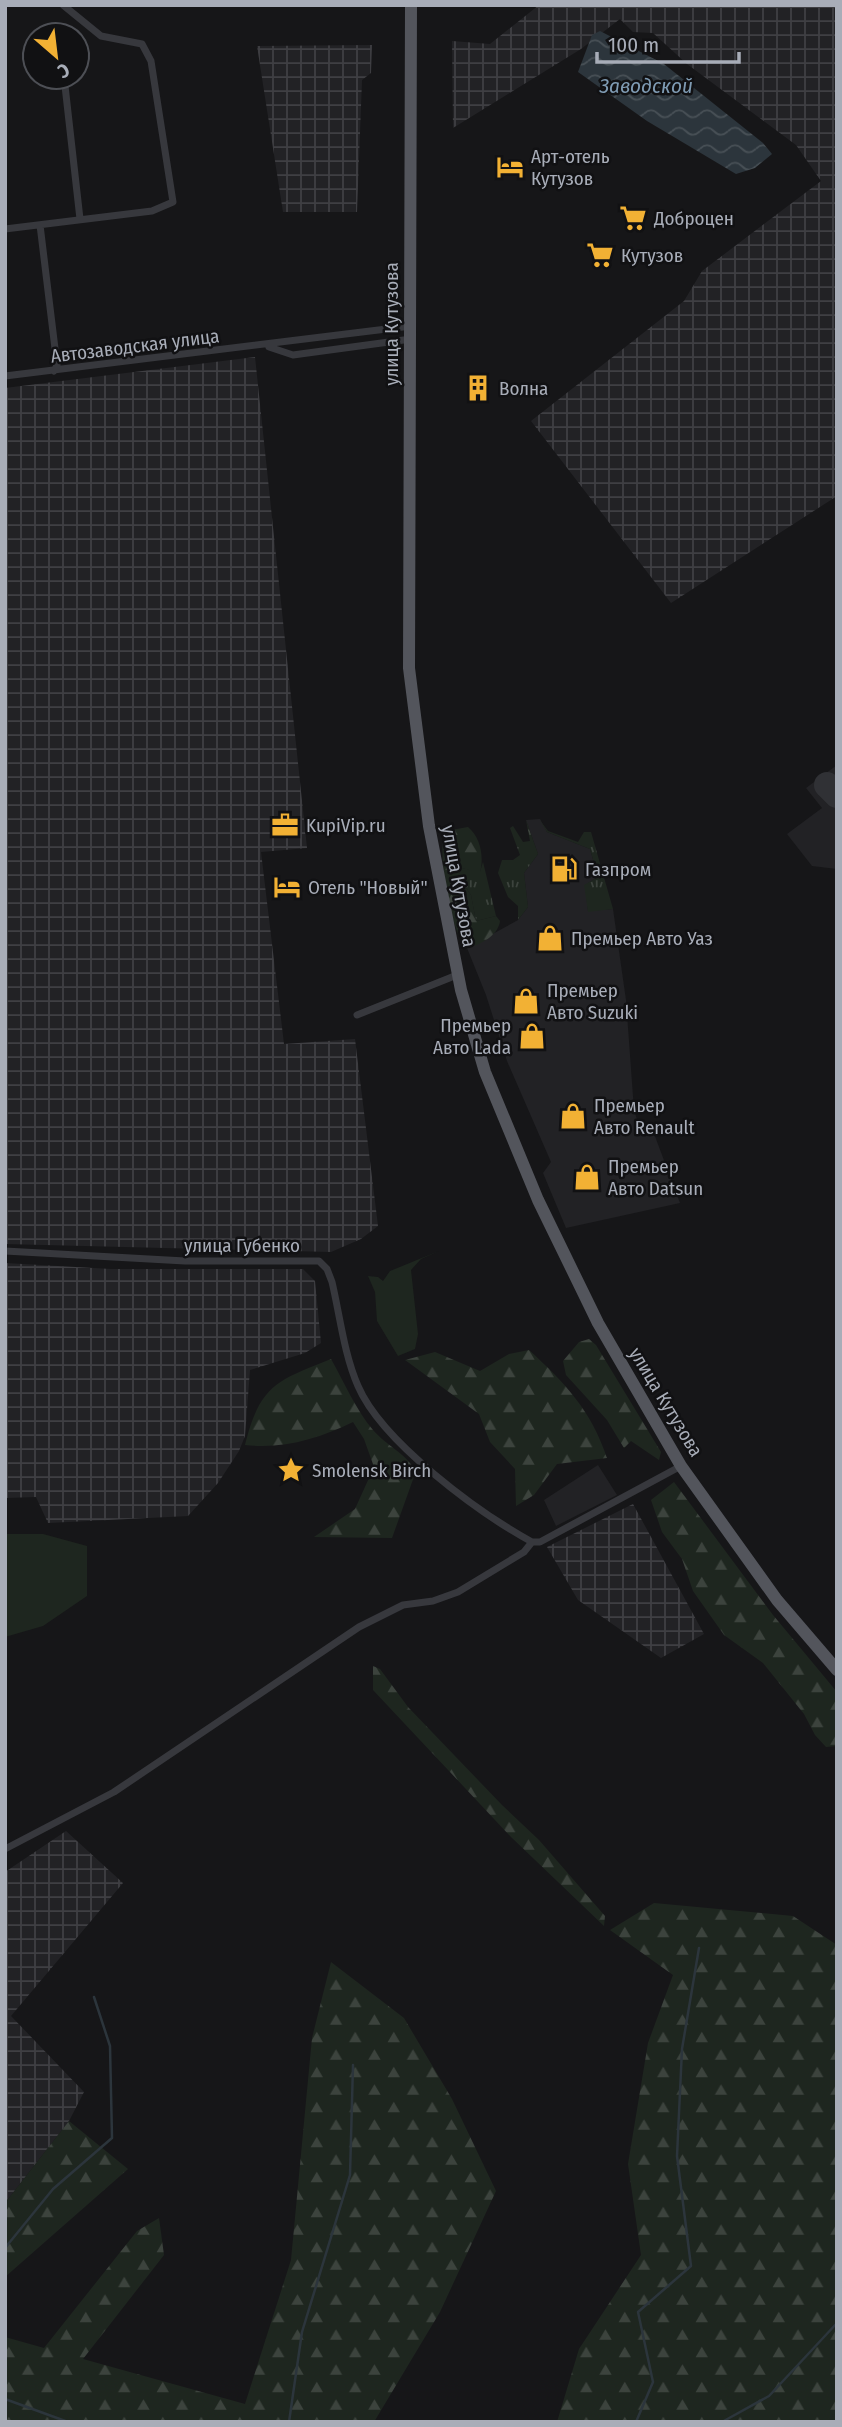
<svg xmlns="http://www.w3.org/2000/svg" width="842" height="2427" viewBox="0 0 842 2427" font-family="'Fira Sans Condensed',sans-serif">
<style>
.built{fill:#222225}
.industrial{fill:url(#industrial-grid)}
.grass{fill:url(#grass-tufts)}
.forest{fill:url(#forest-firs)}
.park{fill:#1e261f}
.water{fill:url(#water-waves)}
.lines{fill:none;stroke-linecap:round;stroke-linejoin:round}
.stream{stroke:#2c353c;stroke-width:2.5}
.taxiway{stroke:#303135;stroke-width:26}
.minor{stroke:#37383d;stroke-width:7}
.primary{stroke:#53555c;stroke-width:12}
.labels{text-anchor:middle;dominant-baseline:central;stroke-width:5;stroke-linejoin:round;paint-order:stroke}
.poi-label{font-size:19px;fill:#a8adb8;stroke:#111113;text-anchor:start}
.street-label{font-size:19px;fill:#a8adb8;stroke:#111113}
.water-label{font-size:21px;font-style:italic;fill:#7f9bb3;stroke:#111113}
</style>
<defs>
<pattern id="industrial-grid" width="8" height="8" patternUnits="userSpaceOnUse" patternTransform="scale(1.75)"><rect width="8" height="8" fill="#222225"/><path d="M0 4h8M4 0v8" fill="none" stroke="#3f3f43"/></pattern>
<pattern id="grass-tufts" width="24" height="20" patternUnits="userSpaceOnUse" patternTransform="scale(1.75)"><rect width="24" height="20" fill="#1e261f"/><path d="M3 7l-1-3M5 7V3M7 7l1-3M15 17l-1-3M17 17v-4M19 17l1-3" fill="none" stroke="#3c433d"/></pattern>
<pattern id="forest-firs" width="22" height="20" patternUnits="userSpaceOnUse" patternTransform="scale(1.75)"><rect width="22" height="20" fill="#1e261f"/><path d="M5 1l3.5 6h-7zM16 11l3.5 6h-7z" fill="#3c433d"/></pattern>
<pattern id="water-waves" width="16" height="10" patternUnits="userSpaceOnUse" patternTransform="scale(1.75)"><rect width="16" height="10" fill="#2c353c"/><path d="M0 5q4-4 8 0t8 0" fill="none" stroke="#485056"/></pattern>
</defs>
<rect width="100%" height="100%" fill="#161618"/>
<path class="built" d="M837 765V869L812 866 787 834 822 808 806 788Z
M540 819 547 832 590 849 598 877 585 885 588 911 613 909 626 1000 634 1110 641 1132 653 1131 680 1203 566 1228 543 1173 551 1162 507 1061 486 995 467 948 518 920 528 907 524 873 538 854 526 820Z
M598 1465 617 1495 556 1526 544 1500Z"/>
<path class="industrial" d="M539 5H837V496L671 603 531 421 684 301 702 271 821 181 796 145 687 64 653 33 633 32 620 19 581 49 453 128 452 41 490 44Z
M372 45 371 73 362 80 357 212H283L257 46Z
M255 357 307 848 261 852 284 1044 355 1039 378 1226 361 1239 331 1252 5 1244V388Z
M5 1263 111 1269H303L315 1281 321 1343 305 1353 250 1370 245 1436 239 1451 218 1483 188 1516 48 1523 36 1497 5 1498Z
M633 1504 704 1634 661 1658 578 1600 547 1547Z
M66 1831 123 1883 11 2016 84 2092 69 2121 5 2203V1872Z"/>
<path class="grass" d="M539 819 548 831 578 842 584 832H591L613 909 588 912 584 885 598 877 590 849 547 832Z
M526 820 538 854 524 873 528 907 518 920V906L508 897 498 873 502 860H513L520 855 510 828 513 826 523 842 530 841Z
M483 862 496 916 476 921 471 895 458 876 462 868 480 872Z"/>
<path class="forest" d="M468 827C481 838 484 857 480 873L462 868 458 876 471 895 476 921 496 916 500 921C498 936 480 945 467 948 451 935 435 847 446 831Z
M589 1339 596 1345 661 1452 659 1460 631 1441 624 1448 607 1420 566 1375 563 1361 579 1342Z
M529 1350C565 1383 591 1410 607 1458L557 1464 534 1495 516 1506 515 1469 490 1442 479 1414 405 1360 435 1352 480 1371 509 1354Z
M331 1359C344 1382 356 1410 373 1430 388 1447 403 1451 416 1471L392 1538 314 1537 355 1509 374 1467 364 1439 353 1422C318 1439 284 1449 245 1445 260 1385 276 1381 331 1359Z
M674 1482 773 1615 837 1692V1746L826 1747 815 1735 804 1714 763 1663 724 1635 693 1591 682 1559 662 1532 651 1500Z
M373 1666 380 1669 408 1707 502 1805 539 1840 605 1916 604 1926 511 1837 373 1690Z
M654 1903 793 1916 837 1945V2422H557L579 2349 641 2255 628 2164 648 2043 673 1975 610 1930Z
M331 1962 404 2018 452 2099 496 2191 440 2312 374 2422H5V2337L44 2348 137 2231 159 2218 164 2255 83 2359 245 2404 291 2260 312 2038Z
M69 2121 128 2169 5 2277V2203Z"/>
<path class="park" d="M439 1251 421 1259 411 1270 418 1334 415 1349 398 1356 377 1321 375 1292 368 1276 378 1277 383 1281 390 1271Z
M5 1534H43L87 1546V1596L43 1626 5 1637Z"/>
<path class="water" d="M600 31 664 64 763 143 772 154 755 168 736 174 647 121 578 72 592 35Z"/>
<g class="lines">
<path class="stream" d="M5 2248 53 2189 112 2138 110 2046 94 1997
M5 2399 68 2422
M289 2422 302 2332 350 2175 353 2065
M636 2422 653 2382 638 2312 691 2266 677 2156 682 2049 699 1948
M722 2422 769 2396 837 2323"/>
<path class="taxiway" d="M827 785 837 795"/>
<path class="minor" d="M64 77 80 219
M40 225 57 365 54 371
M5 229 152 211 173 202 151 61 142 44 101 36 63 5
M269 347 293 355 411 339
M5 376 411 326
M357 1015 457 975
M5 1251 185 1261H319L327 1269 332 1282C340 1316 344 1354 358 1386 382 1442 479 1513 532 1542H540L681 1466
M5 1849 114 1792 359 1627 403 1605 433 1601 458 1592 524 1552 532 1542"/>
<path class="primary" d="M411 5 409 668 429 826 461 990 485 1072 538 1200 598 1323 681 1466 777 1600 837 1670"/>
</g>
<defs>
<g id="hotel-bare" transform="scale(2.1)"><path d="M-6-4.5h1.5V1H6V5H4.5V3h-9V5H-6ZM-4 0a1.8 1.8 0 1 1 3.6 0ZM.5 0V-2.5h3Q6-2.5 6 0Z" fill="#f2b134" stroke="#111113" stroke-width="2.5" paint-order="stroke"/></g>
<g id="supermarket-bare" transform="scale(2.1)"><path d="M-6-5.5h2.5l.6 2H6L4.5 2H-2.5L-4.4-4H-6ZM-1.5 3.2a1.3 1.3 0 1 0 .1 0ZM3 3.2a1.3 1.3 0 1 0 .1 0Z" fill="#f2b134" stroke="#111113" stroke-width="2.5" paint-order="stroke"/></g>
<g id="building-bare" transform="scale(2.1)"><path d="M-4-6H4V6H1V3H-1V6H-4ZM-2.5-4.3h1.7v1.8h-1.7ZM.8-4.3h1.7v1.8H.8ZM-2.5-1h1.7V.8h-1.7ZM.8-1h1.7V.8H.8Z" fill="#f2b134" stroke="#111113" stroke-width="2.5" paint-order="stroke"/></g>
<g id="office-bare" transform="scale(2.1)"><path d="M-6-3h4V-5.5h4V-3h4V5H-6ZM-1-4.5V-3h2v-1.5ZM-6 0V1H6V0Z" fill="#f2b134" stroke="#111113" stroke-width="2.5" paint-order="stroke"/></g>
<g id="fuel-bare" transform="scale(2.1)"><path d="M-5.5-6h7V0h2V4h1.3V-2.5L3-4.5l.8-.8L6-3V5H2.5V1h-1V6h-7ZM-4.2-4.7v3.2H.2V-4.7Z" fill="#f2b134" stroke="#111113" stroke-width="2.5" paint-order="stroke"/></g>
<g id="shop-bare" transform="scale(2.1)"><path d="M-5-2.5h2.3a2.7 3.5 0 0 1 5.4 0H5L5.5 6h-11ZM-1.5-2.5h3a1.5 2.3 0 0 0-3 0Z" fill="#f2b134" stroke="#111113" stroke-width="2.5" paint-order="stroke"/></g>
<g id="sight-bare" transform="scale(2.1)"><path d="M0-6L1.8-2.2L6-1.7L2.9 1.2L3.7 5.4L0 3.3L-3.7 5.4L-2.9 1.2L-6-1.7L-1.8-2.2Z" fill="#f2b134" stroke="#111113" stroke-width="2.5" paint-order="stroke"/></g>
</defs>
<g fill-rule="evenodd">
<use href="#hotel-bare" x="510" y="167"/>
<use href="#supermarket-bare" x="633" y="218"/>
<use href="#supermarket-bare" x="600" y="255"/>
<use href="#building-bare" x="478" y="388"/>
<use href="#office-bare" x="285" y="825"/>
<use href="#fuel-bare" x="564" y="869"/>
<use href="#hotel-bare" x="287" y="887"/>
<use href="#shop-bare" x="550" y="938"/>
<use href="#shop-bare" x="526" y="1001"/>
<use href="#shop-bare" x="532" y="1036"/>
<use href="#shop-bare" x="573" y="1116"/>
<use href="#shop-bare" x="587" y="1177"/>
<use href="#sight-bare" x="291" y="1470"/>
</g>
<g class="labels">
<g class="poi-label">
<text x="531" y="156">Арт-отель<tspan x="531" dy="22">Кутузов</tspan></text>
<text x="654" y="218">Доброцен</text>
<text x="621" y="255">Кутузов</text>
<text x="499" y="388">Волна</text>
<text x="306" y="825">KupiVip.ru</text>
<text x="585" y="869">Газпром</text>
<text x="308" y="887">Отель "Новый"</text>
<text x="571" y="938">Премьер Авто Уаз</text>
<text x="547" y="990">Премьер<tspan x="547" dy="22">Авто Suzuki</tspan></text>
<text x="511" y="1025" text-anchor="end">Премьер<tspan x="511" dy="22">Авто Lada</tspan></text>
<text x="594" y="1105">Премьер<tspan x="594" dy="22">Авто Renault</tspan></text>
<text x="608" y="1166">Премьер<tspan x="608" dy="22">Авто Datsun</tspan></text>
<text x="312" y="1470">Smolensk Birch</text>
</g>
<g class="street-label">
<text transform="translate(391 324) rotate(-90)">улица Кутузова</text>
<text transform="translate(135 346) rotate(-7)">Автозаводская улица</text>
<text transform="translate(459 886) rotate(80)">улица Кутузова</text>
<text x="242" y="1245">улица Губенко</text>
<text transform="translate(666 1402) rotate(59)">улица Кутузова</text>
</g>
<g class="water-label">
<text x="646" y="86">Заводской</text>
</g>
</g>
<rect width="842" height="2427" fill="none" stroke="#a8adb8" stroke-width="14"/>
<g transform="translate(56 56) rotate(152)"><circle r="33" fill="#111113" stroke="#4d4f55" stroke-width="2"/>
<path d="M0-5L12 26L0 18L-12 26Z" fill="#f2b134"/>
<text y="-10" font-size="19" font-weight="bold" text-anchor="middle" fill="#a8adb8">С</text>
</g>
<path d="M597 52v10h142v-10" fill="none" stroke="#a8adb8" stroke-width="3.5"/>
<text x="608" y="52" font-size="21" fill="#a8adb8" stroke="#111113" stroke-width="5" paint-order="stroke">100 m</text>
</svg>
